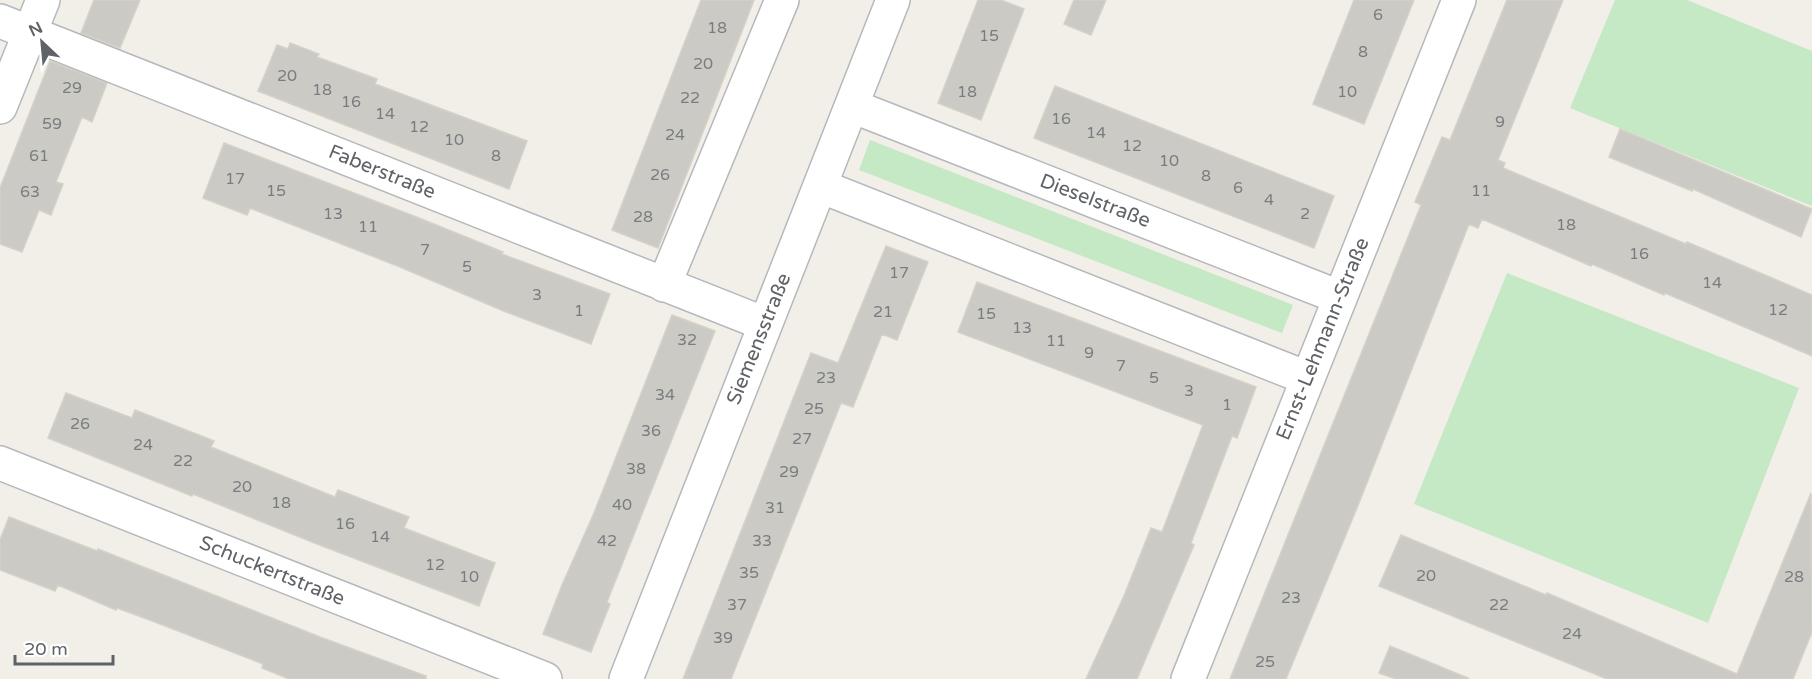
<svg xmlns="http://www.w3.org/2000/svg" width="1812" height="679" viewBox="0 0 1812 679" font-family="'Varela Round',sans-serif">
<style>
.green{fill:#c5e8c5}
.building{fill:#cccac5;stroke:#d6d1c6;stroke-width:1.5}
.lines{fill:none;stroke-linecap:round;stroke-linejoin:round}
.street-casing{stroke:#b5b8bc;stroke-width:36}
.street{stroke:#fff;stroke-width:33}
.labels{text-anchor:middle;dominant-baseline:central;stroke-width:6;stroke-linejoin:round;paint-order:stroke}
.number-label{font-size:16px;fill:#7a7d7f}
.street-label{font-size:20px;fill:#5f6368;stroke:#fff}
</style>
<rect width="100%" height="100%" fill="#f1efe8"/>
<path class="green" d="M1615 0H1687L1812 51V206L1570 108Z
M870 140 1293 305 1282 333 859 170Z
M1507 273 1799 388 1708 623 1414 504Z"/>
<path class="building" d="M94 0H140L120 48 81 33Z
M701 0H754L658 248 612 230Z
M978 0H1001L1024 9 981 120 938 103Z
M1074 0H1106L1091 35 1064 24Z
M1354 0H1414L1364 124 1313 104Z
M1507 0H1563L1498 160 1505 163 1503 168 1686 244 1687 242 1812 295V356L1665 293 1664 295 1592 264 1591 266 1482 219 1478 228 1469 224 1357 508 1286 679H1230L1421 205 1415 202 1442 137 1450 140Z
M290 43 319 54 317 57 377 79 375 84 527 141 509 189 258 91 277 45 288 49Z
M50 61 107 83 92 122 82 117 56 182 63 184 51 215 39 210 22 252 0 244V188Z
M1055 86 1334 196 1314 248 1034 138Z
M1620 129 1812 209 1801 237 1693 189 1692 191 1609 157Z
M224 143 419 218 503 252 502 254 610 294 591 344 506 312 400 267 250 208 247 215 203 198Z
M886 246 928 262 897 340 882 334 853 407 841 403 731 679H683L811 353 838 363Z
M977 282 1256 387 1237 438 1232 436 1191 543 1194 545 1137 679H1086L1124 596 1151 528 1162 532 1203 425 958 332Z
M672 315 715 331 607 602 610 604 591 652 543 634 562 585 594 513Z
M66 393 132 418 135 410 214 441 211 447 335 497 338 490 409 517 404 528 495 563 479 606 317 544 193 494 192 496 48 438Z
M1811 493 1812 632 1793 679H1607L1379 586 1401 535 1546 595 1547 593 1737 674Z
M9 517 97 551 98 549 320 637 426 676V679H289L262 668 263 664 155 622 117 608 116 610 58 585 55 591 0 570V540Z
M1390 646 1468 678V679H1396L1379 673Z"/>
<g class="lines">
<g class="street-casing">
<path id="street" d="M0 21 765 324
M852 106 1339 297
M0 107 43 0
M820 186 1307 378
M664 285 782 0
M0 463 545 679
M626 679 893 0
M1188 679 1459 0"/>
</g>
<use href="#street" class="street"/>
</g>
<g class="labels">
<g class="number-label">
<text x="1378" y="15">6</text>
<text x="717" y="28">18</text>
<text x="989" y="36">15</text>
<text x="1363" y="52">8</text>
<text x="703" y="64">20</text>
<text x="287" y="76">20</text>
<text x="72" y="88">29</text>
<text x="322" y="90">18</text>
<text x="967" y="92">18</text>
<text x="1347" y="92">10</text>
<text x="690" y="98">22</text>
<text x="351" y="102">16</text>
<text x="385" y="114">14</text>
<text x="1061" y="119">16</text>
<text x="1500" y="122">9</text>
<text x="52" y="124">59</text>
<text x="419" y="127">12</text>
<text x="1096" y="133">14</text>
<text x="675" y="135">24</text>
<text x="454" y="140">10</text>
<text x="1132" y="146">12</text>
<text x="39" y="156">61</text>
<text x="496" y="156">8</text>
<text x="1169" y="161">10</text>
<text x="660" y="175">26</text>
<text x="1206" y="176">8</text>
<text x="235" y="179">17</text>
<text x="1238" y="188">6</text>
<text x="276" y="191">15</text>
<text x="1481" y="191">11</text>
<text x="30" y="192">63</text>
<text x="1269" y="200">4</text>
<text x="333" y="214">13</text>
<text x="1305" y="214">2</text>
<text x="643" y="217">28</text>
<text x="1566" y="225">18</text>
<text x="368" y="227">11</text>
<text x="425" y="250">7</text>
<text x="1639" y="254">16</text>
<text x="467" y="267">5</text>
<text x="899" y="273">17</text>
<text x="1712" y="283">14</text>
<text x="537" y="295">3</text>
<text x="1778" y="310">12</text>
<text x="579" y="311">1</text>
<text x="883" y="312">21</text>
<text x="986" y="314">15</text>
<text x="1022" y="328">13</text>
<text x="687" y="340">32</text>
<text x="1056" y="341">11</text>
<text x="1089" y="353">9</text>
<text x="1121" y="366">7</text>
<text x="826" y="378">23</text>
<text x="1154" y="378">5</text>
<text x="1189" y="391">3</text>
<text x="665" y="395">34</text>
<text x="1227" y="405">1</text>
<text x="814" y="409">25</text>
<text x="80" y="424">26</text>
<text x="651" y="431">36</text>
<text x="802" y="439">27</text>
<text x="143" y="445">24</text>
<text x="183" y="461">22</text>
<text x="636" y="469">38</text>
<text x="789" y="472">29</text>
<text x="242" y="487">20</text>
<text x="281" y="503">18</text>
<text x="622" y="505">40</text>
<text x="775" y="508">31</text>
<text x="345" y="524">16</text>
<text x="380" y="537">14</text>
<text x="607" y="541">42</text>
<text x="762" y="541">33</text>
<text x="435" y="565">12</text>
<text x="749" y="573">35</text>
<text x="1426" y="576">20</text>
<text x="469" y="577">10</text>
<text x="1794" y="577">28</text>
<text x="1291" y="598">23</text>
<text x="737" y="605">37</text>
<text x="1499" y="605">22</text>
<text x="1572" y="634">24</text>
<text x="723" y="638">39</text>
<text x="1265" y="662">25</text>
</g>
<g class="street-label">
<text transform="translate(382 172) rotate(22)">Faberstraße</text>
<text transform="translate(1095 201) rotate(21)">Dieselstraße</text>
<text transform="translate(759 339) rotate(-68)">Siemensstraße</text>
<text transform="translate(1323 339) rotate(-68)">Ernst-Lehmann-Straße</text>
<text transform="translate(272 571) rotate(22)">Schuckertstraße</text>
</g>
</g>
<g transform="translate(42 42) rotate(334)" stroke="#ffffff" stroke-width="4.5" paint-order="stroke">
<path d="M0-4.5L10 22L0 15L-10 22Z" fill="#5f6368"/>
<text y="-9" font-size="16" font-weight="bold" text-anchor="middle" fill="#5f6368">N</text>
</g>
<path d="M15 655v9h98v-9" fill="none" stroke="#5f6368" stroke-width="3"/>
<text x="24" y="655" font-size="18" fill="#5f6368" stroke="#ffffff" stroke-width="4.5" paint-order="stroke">20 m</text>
</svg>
